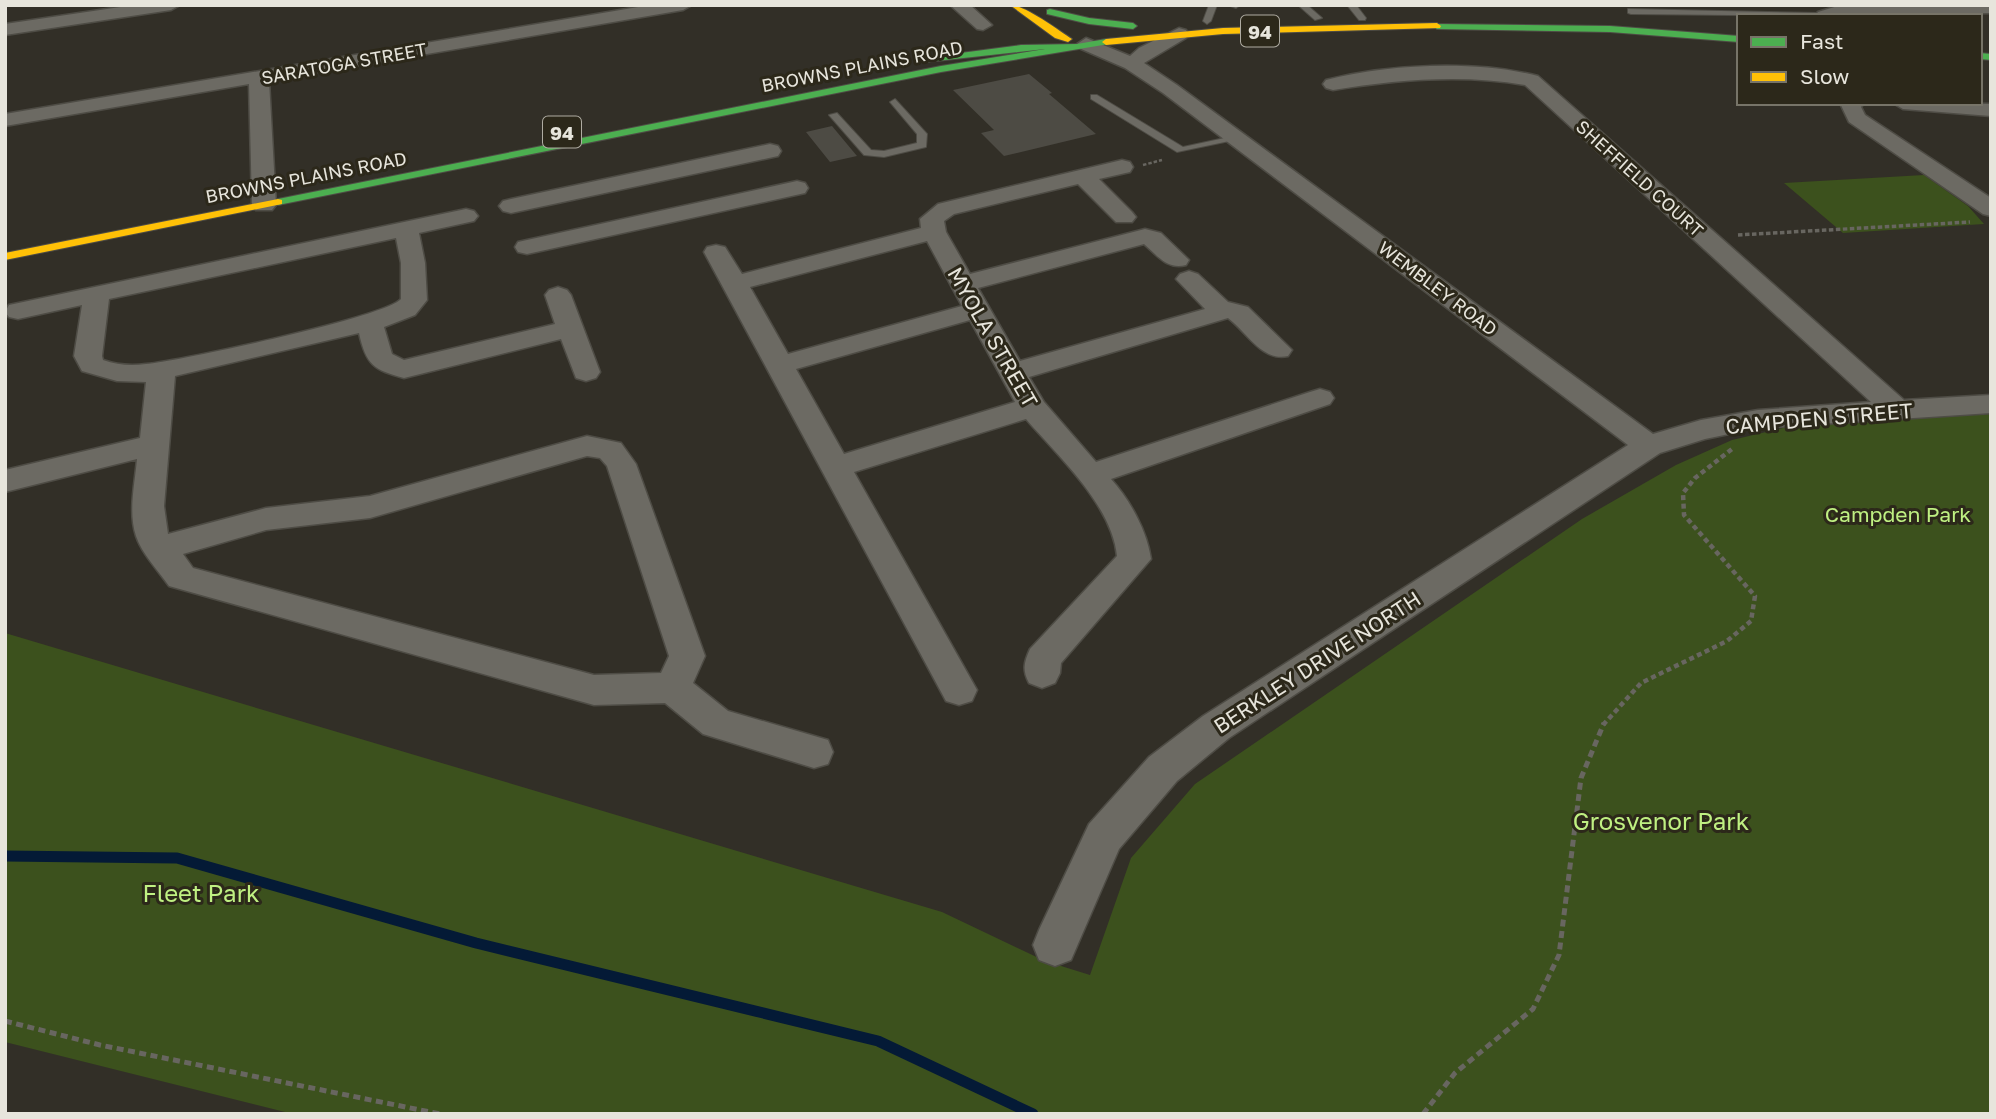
<svg xmlns="http://www.w3.org/2000/svg" width="1996" height="1119" viewBox="0 0 1996 1119" font-family="'Golos Text',sans-serif">
<style>
.green{fill:#3c511d}
.lines{fill:none;stroke-linecap:round;stroke-linejoin:round}
.stream{stroke:#041a36;stroke-width:11}
.building{fill:#4d4b44}
.lane-casing{stroke:#4e4c45;stroke-width:2}
.street-casing{stroke:#4e4c45;stroke-width:3}
.fast-casing{stroke:#4e4c45;stroke-width:2}
.slow-casing{stroke:#4e4c45;stroke-width:2}
.path-far3{stroke:#686660;stroke-width:2.5;stroke-dasharray:3.5 2;stroke-linecap:butt}
.path-far2{stroke:#686660;stroke-width:3.5;stroke-dasharray:4.5 2.5;stroke-linecap:butt}
.path-far1{stroke:#686660;stroke-width:4.5;stroke-dasharray:5 3.5;stroke-linecap:butt}
.path{stroke:#686660;stroke-width:5;stroke-dasharray:7 4.5;stroke-linecap:butt}
.lane{fill:#6c6a63;fill-rule:evenodd}
.street{fill:#6c6a63;fill-rule:evenodd}
.fast{fill:#4caf50;fill-rule:evenodd}
.slow{fill:#ffc107;fill-rule:evenodd}
.labels{text-anchor:middle;dominant-baseline:central;stroke-width:6;stroke-linejoin:round;paint-order:stroke}
.far-street-label{font-size:18px;fill:#e7e5dc;stroke:#2c281a}
.shield{fill:#2c281a;stroke:#afaca2;stroke-width:2}
.shield-label{font-size:19px;font-weight:bold;fill:#e7e5dc}
.street-label{font-size:21px;fill:#e7e5dc;stroke:#2c281a}
.park-label{font-size:21px;fill:#bff082;stroke:#2c281a}
.near-park-label{font-size:24px;fill:#bff082;stroke:#2c281a}
</style>
<rect width="100%" height="100%" fill="#322f27"/>
<path class="green" d="M1924 175 1968 206 1984 224 1843 233 1784 183Z
M1991 414V1114H293L5 1042V633L942 912 1045 961 1090 975 1131 858 1195 784 1582 519 1676 465 1732 440 1787 427Z"/>
<g class="lines">
<path class="stream" d="M5 856 177 858 476 943 878 1041 1033 1114"/>
</g>
<path class="building" d="M1029 74 1052 93 1049 94 1096 134 1004 156 981 133 994 130 953 90Z
M832 126 857 156 830 162 806 132Z"/>
<g class="lines">
<g class="lane-casing">
<path id="lane" d="M1209 5H1217L1211 21 1207 24 1203 21Z
M1228 5H1240L1236 8Z
M1298 5H1307L1322 18 1315 20Z
M1347 5H1356L1366 18 1365 20H1359Z
M1628 9 1819 13 1823 16 1631 14 1628 13Z
M1091 95H1097L1183 147 1234 136 1239 139 1177 152 1091 99Z
M895 99 927 134 926 147 884 157 864 155 829 115 837 113 871 150 884 151 917 143V134L890 102Z"/>
</g>
<g class="street-casing">
<path id="street" d="M134 5H180L171 10 5 35V24Z
M650 5H692L683 10 269 81 276 205 272 210H256L252 205 249 84 5 126V114Z
M950 5H970L992 25 983 30 977 29Z
M1841 5H1991V13L1815 16 1818 12Z
M1179 28 1186 30 1188 34 1186 38 1144 63 1177 85 1653 434 1701 420 1758 410 1871 402 1525 85C1461 74 1396 80 1333 90L1326 88 1323 84 1326 80C1388 64 1476 60 1538 76L1904 400 1991 395V413L1758 428 1705 439 1660 453 1229 738 1177 781 1119 849 1071 960 1055 966 1039 960 1033 945 1039 930 1089 824 1149 757 1203 716 1628 445 1163 93 1125 68 1079 48 1077 44 1086 38 1130 56 1139 48Z
M1840 103H1864L1861 107 1865 115 1991 198V216L1983 214 1849 122Z
M1893 103 1991 104V116L1903 109Z
M770 144 778 146 781 151 778 156 511 213 503 211 499 206 503 201 511 199Z
M1122 160 1130 162 1133 167 1130 172 1099 179 1132 212 1136 217 1132 222H1116L1078 184 954 214 944 221 946 232 970 274 1145 229 1161 233 1189 260 1186 265C1167 270 1157 255 1144 244L978 288 1020 361 1205 309 1176 279 1180 274 1189 271 1198 274 1228 302 1248 307 1292 350 1288 356C1262 362 1247 332 1228 318L1029 377 1044 402 1096 462 1310 392 1320 389 1330 392 1334 398 1330 404 1111 479C1130 500 1147 531 1151 559L1061 663 1060 673 1055 683 1042 688 1029 683C1022 670 1024 662 1030 649L1117 556C1112 505 1058 456 1026 419L854 472 977 690 972 701 959 705 946 701 704 252 707 247 716 245 725 247 742 274 921 228 920 219 938 204ZM927 241 962 306 788 354 750 287ZM970 320 1015 402 844 454 796 369Z
M797 181 805 183 808 188 805 193 527 254 518 252 515 247 518 242 527 240Z
M466 209 474 211 478 216 474 221 419 233 425 263 427 300 415 315 384 327 392 354 404 360 555 324 545 295 549 290 558 287 567 290 571 295 600 372 596 378 586 381 576 378 561 339 404 378C374 370 366 365 359 333L175 376 164 506 168 534 266 508 370 496 587 436 621 443 636 464 705 656 693 683 728 711 828 740 833 752 828 764 814 768 703 734 665 703 594 705 169 586C158 570 142 554 136 536 128 512 135 483 137 459L5 492V470L140 438 146 382 117 381 82 371 74 356 82 305 18 319 9 317 5 312 9 305ZM396 238 401 263V299C385 317 180 361 146 364 131 366 117 365 103 360L102 356 109 299ZM587 456 600 458 607 466 669 656 661 673 594 675 193 568 183 554 266 530 370 518Z"/>
</g>
<g class="fast-casing">
<path id="fast" d="M1050 9 1089 18 1133 23 1137 26 1133 29 1089 24 1047 14V10Z
M1434 24 1610 26 1739 36V42L1610 32 1437 29 1433 26Z
M1106 39 1110 42 1109 44 941 72 278 205 273 202 278 199 941 66 1045 49 927 62V58L930 57 1021 45 1077 44Z
M1980 53 1991 54V60L1980 59Z"/>
</g>
<g class="slow-casing">
<path id="slow" d="M1010 5C1025 5 1058 30 1072 39L1068 42 1055 38Z
M1437 23 1441 26 1440 28 1223 34 1106 45 1102 42 1106 39 1223 28Z
M278 199 282 200V204L5 260V253Z"/>
</g>
<path class="path-far3" d="M1143 165 1162 160"/>
<path class="path-far2" d="M1738 235 1970 222"/>
<path class="path-far1" d="M1603 725 1641 683 1727 641 1751 621 1755 596 1684 515 1683 493 1695 478 1732 449"/>
<path class="path" d="M5 1021 100 1045 440 1114
M1423 1114 1455 1073 1533 1009 1559 955 1581 778 1604 723"/>
<use href="#lane" class="lane"/>
<use href="#street" class="street"/>
<use href="#fast" class="fast"/>
<use href="#slow" class="slow"/>
</g>
<g class="labels">
<g class="far-street-label">
<text transform="translate(344 63) rotate(-10)">SARATOGA STREET</text>
<text transform="translate(862 66) rotate(-11)">BROWNS PLAINS ROAD</text>
<text transform="translate(306 177) rotate(-11)">BROWNS PLAINS ROAD</text>
<text transform="translate(1640 178) rotate(42)">SHEFFIELD COURT</text>
<text transform="translate(1438 288) rotate(37)">WEMBLEY ROAD</text>
</g>
<g class="shield">
<rect x="1241" y="15.5" width="38" height="31" rx="5"/>
<rect x="543" y="116.5" width="38" height="31" rx="5"/>
</g>
<g class="shield-label">
<text x="1260" y="31">94</text>
<text x="562" y="132">94</text>
</g>
<g class="street-label">
<text transform="translate(993 337) rotate(60)">MYOLA STREET</text>
<text transform="translate(1819 418) rotate(-5)">CAMPDEN STREET</text>
<text transform="translate(1317 662) rotate(-33)">BERKLEY DRIVE NORTH</text>
</g>
<g class="park-label">
<text x="1898" y="514">Campden Park</text>
</g>
<g class="near-park-label">
<text x="1661" y="820">Grosvenor Park</text>
<text x="201" y="892">Fleet Park</text>
</g>
</g>
<rect width="1996" height="1119" fill="none" stroke="#e7e5dc" stroke-width="14"/>
<rect x="1737" y="14" width="245" height="91" fill="#2c281a" stroke="#777468" stroke-width="2"/>
<rect x="1751" y="37" width="35" height="10" fill="#4caf50" stroke="#777468" stroke-width="2"/>
<text x="1800" y="49" font-size="21" fill="#e7e5dc">Fast</text>
<rect x="1751" y="72" width="35" height="10" fill="#ffc107" stroke="#777468" stroke-width="2"/>
<text x="1800" y="84" font-size="21" fill="#e7e5dc">Slow</text>
</svg>
